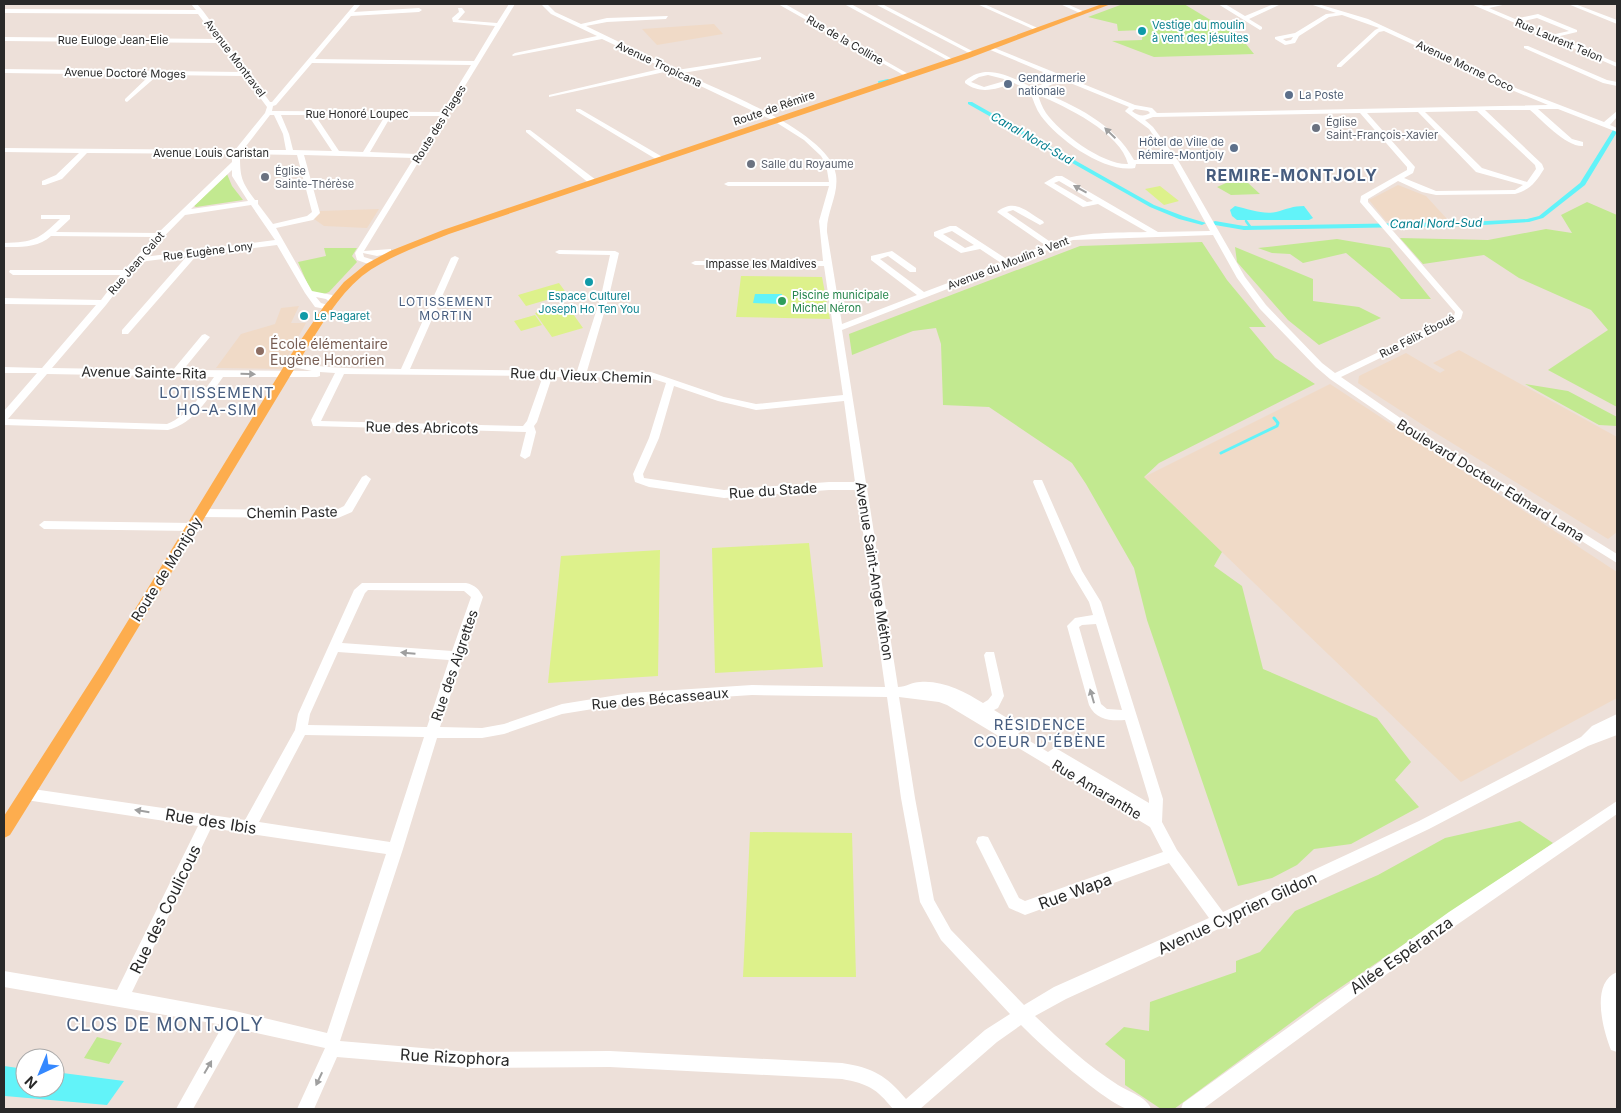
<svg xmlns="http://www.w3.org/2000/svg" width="1621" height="1113" viewBox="0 0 1621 1113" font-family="Inter,sans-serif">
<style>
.education{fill:#f0dac7}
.green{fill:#c2e990}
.pitch{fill:#ddf18b}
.water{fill:#62f3f9}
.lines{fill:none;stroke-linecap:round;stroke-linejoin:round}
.stream-far2{stroke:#62f3f9;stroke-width:2}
.stream-far1{stroke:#62f3f9;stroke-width:2.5}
.stream{stroke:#62f3f9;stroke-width:3}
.canal{fill:#62f3f9;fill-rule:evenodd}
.minor{fill:#fff;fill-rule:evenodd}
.major{fill:#fdad4e;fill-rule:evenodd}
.oneway{fill:#9f9f9f}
.culture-dot{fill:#0f9aa8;stroke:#fff;stroke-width:2}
.service-dot{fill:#5c6f8a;stroke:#fff;stroke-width:2}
.worship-dot{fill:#6b7280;stroke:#fff;stroke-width:2}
.leisure-dot{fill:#2e9e5b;stroke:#fff;stroke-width:2}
.education-dot{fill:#8d6e63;stroke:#fff;stroke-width:2}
.labels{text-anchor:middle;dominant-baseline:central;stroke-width:4;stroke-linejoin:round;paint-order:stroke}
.far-culture-label{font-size:11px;fill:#0d838f;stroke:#fff;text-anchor:start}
.far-street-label{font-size:11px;fill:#292929;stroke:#fff}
.far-service-label{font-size:11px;fill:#4e5e75;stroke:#fff;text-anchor:start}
.far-worship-label{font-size:11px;fill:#5b616d;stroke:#fff;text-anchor:start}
.far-leisure-label{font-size:11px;fill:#27864d;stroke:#fff;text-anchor:start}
.far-water-label{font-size:12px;font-style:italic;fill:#037f8f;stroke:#fff}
.far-neighbourhood-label{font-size:12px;letter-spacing:1px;fill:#465c7e;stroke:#fff}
.education-label{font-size:14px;fill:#785e54;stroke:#fff;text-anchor:start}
.street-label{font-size:14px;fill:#292929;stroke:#fff}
.neighbourhood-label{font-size:15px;letter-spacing:1px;fill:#465c7e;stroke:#fff}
.far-district-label{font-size:16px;font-weight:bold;letter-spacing:1px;fill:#465c7e;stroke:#fff}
.near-street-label{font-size:16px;fill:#292929;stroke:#fff}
.near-neighbourhood-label{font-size:18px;letter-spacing:1px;fill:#465c7e;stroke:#fff}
</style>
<rect width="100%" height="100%" fill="#ede0d9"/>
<path class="education" d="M714 24 723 34 657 45 642 29Z
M1398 185 1426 196 1447 219 1386 221 1369 200Z
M379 209 367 228 324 226 314 219 320 211Z
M299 306 291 323H306L281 369 216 368 241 334 275 324 281 308Z
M1459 350 1617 437V532L1608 539 1426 427 1358 383 1359 376 1406 353 1440 373 1445 370 1433 363Z
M1330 384 1617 572V698L1461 782 1144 477Z"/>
<path class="green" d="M1123 4H1184L1242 39 1254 54 1154 57 1112 41 1142 40 1143 30 1118 31 1117 24 1088 17Z
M227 174 232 186 243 200 196 207 194 206Z
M1247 182 1260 194 1231 195 1217 187 1226 183Z
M1587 202 1617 215V407L1548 370 1608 330 1591 310 1519 278 1484 255 1423 264 1400 238 1488 240 1546 229 1572 233 1561 215Z
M1337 239 1390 248 1431 299H1401L1346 253 1303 263 1290 254 1272 253 1258 248Z
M1202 242 1227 280 1266 327H1249L1275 358 1315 384 1159 463 1144 477 1222 552 1214 566 1242 586 1263 669 1377 718 1411 762 1395 780 1419 807 1351 844 1314 849 1297 865 1272 878 1238 886 1147 620 1134 568 1086 484 1072 463 989 407 943 405 941 344 936 328 913 331 852 355 849 334 1080 246Z
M1235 247 1313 279V301L1359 307 1381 318 1319 345 1288 320 1237 262Z
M324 248H357L352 256 357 262 329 292 324 294 311 292 298 262 326 256Z
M1525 384 1568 391 1617 417V426L1599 425Z
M1520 821 1553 843 1319 1002 1174 1109H1161L1125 1085V1060L1105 1044 1124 1027 1149 1031 1150 1002 1236 972V961L1260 952 1295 911 1378 875 1445 838Z
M97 1037 122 1043 109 1064 84 1058Z"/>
<path class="pitch" d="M1160 186 1179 201 1164 205 1145 189Z
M741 276 822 277 830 319 736 317Z
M559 283 567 294 526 306 518 295Z
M566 304 583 328 552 337 535 313Z
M535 315 542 325 521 331 514 321Z
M809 543 823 667 715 673 712 548Z
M660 550 658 676 548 683 561 556Z
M750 832 852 833 856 977H743Z"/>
<path class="water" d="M1235 206C1248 209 1264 215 1276 212 1287 209 1293 206 1304 206L1313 218 1309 220H1237L1232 216 1230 210Z
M755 294H782L781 304 753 303Z
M4 1066 25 1069V1088H55V1072L124 1081 107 1105 5 1096 4 1098Z"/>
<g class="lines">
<path class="stream-far2" d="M879 82 888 80"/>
<path class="stream-far1" d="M1246 221 1251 228"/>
<path class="stream" d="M1221 453 1277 426 1278 423 1274 418"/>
<path class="canal" d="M968 102H972L1154 205 1183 216 1206 223 1202 225 1179 219 1150 207 968 104Z
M1613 130H1617V132L1585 185 1543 218 1529 222 1468 226 1244 230 1215 225 1211 223 1215 221 1244 226 1468 222 1527 219 1539 216 1580 183Z"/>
<path class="minor" d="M191 4H197L203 11 270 102H272L355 4H361L354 12 419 8 422 10 419 12 351 16 315 59 474 61 495 26 453 22 452 18 459 12 458 8H462L465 12 458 20 497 23 509 4H515L364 251 391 249V253L377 256 363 253 364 257 377 261V265H371L357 260 355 253 414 158 304 155 320 213 313 220 276 228 312 291 332 295 337 302 333 305 326 299 316 297 321 303 331 306V310L315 307 305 293 277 245 197 255 128 334H122V330L187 256 139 262 106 305 52 368 173 370 202 335 205 334 210 337 183 370 312 371 288 366 286 364 291 361C327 370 364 368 401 369L451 258 455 256 459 258 410 369 577 371 601 296 610 255 559 254 555 252 559 250 615 251 619 253 609 296 587 371 651 372 724 397 756 404 843 395 824 266 695 265 691 263 695 261H823L819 221 829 186H728L724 184 728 182H829L826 164 821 156 804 140 774 121 669 71 549 97V95L664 68 602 39 513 56 512 55 515 53 597 36 551 14 541 4H547L555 12 581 24 607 18 668 16 666 19 607 22 586 26 677 70 761 57V59L759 60 683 73C720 91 830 132 836 175 839 195 826 212 827 232L842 324 917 295 871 260V256L892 251 916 268V272H910L888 256 880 259 924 292 1001 263 980 249 961 253 934 236V232L950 226H956L1008 260 1045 245 997 212C1015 198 1026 211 1043 221L1044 223 1040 225 1013 210 1007 212 1052 243C1083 231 1115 233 1147 232L1098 204 1083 207 1044 183 1056 176H1062L1158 232 1210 231 1173 164H1136L1135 168C1104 173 1059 140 1041 116 1036 109 1033 100 1030 91L1014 83C996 89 981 95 965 83V81C986 62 1012 77 1033 88L1057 78 988 49V47H992L1135 105 1152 108 1157 113 1548 105 1514 91 1384 31 1379 32 1341 67H1337V65L1375 30 1379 28 1342 15 1329 17 1299 36 1295 43 1285 45 1275 39V37L1295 33 1326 14 1336 13 1310 4H1318L1368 19 1518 89 1604 122 1617 111V117L1610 125 1617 128V132L1558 109H1538L1572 139 1583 142V146C1566 147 1542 120 1530 110H1485L1542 164 1544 169C1536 182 1530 190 1515 194L1436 195 1422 192 1398 181 1368 199V202L1463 312 1461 319 1341 377 1422 433 1617 554V563L1414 437 1330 379 1316 367 1260 309 1237 278 1213 235 1073 240 842 330 866 483 868 486 867 488 898 687C906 687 912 682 920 682 943 680 965 692 983 703L988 700 992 695 984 655 986 652H994L1004 696 998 708 994 710 1020 726 1022 730 1018 734 1048 752 1054 748 1059 750 1149 803V799L1125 720C1110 721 1096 720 1089 705L1067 626 1075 618 1093 615 1089 602 1071 572 1033 482 1034 480H1042L1082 571 1101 602 1163 799 1162 822 1177 850 1223 912 1419 821 1581 737 1592 726 1617 714V735L1588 746 1429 829 1225 926 1066 999 1035 1016C1061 1041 1088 1066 1118 1085 1129 1092 1147 1097 1151 1109 1144 1109 1135 1111 1128 1109 1107 1104 1038 1043 1021 1025L997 1042 920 1109H893C876 1088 868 1084 842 1079L610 1067 469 1068 337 1057 314 1109H297L325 1048 238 1029 193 1109H176L223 1025 4 987V971L117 990 198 826 26 800 21 798 19 794 21 790 26 788 245 820 295 730 298 714 354 590 362 583H466C475 585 479 589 483 597L440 727 482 728 504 724 562 704 630 693 752 685 885 687 857 490H829L724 498 649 487 635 482 633 474 649 438 666 383 650 378 552 377 537 422 534 426 536 432 530 456 525 459 520 456 526 432 313 426 311 420 335 373 320 372V376L317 377H223C208 398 195 423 168 430L4 425V411L37 373H4V367L42 368 96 305 4 304V298L101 300 120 275H13L9 272 10 270H124L154 237 51 236C38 248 21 247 4 247V243C34 242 38 240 60 219H41V215H70V219L56 232 158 233 232 162V154L87 153 62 179 45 185H42V181L56 175 79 153 4 152V148L235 150 265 113 267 107 244 76 158 75 127 102 125 101V99L150 75 4 73V69L241 72 220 43 4 41V37L217 39 198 14 4 13V9L196 10ZM1293 37 1291 40 1286 41 1283 39ZM312 63 471 65 442 112 272 111 273 106 276 105ZM988 75 1008 80 984 87 971 82 979 77ZM1063 80 1129 107 1125 111 1126 112 1149 129 1170 160H1134C1115 124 1074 105 1038 90ZM1038 95C1065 106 1121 133 1128 164 1103 165 1060 133 1046 113 1042 107 1040 101 1038 95ZM1135 109 1148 111 1150 113C1144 117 1138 116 1132 111ZM1477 111 1535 165 1536 169 1527 182 1482 168 1425 112ZM1418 112 1476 172 1523 185 1515 190 1436 191 1404 178 1413 173 1415 167 1367 113ZM1360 113 1407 167V170L1361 196 1360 202 1455 312 1454 316 1335 373 1322 363 1266 305 1245 277 1179 162 1153 127 1145 120 1153 117ZM270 115H274L283 134 286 150H243ZM281 115H308L332 151 293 150 289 134ZM315 115 385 116 363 152 339 151ZM391 116H440L416 154 370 152ZM240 154 297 155 312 212 307 216 273 224 258 204V200H255C241 181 240 177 240 154ZM232 170V176L248 201 191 209ZM1059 181 1093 201 1087 202 1054 183ZM251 205 275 240 144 257 185 215ZM952 231 974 245 965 248 943 234ZM47 374 214 377C201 395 189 415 167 424L8 419ZM344 374 543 376 527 421 523 426 321 421ZM674 386 718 401 756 410 844 401 855 482H829L724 490 644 478 643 474 659 438ZM368 590 464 591 471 597 452 651 342 643 365 593ZM1096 624 1122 710 1107 709 1101 704 1079 627 1082 625ZM338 652 449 660 427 727 308 725 310 714ZM752 695 887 697 901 798 920 902 941 940 1010 1014 985 1030 906 1099C886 1075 873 1068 842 1063L610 1051 469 1052 340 1041 403 849 437 738H482L504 734 562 714 630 703ZM899 697 939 702 947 705 1150 827 1163 852 1025 901 1019 898 988 837 983 836 978 837 976 842 1009 908 1025 915 1169 863 1209 918 1054 987 1024 1005 951 930 934 900 915 798ZM305 735 424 737 390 842 259 822ZM211 828 386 854 327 1033 235 1011 132 992Z
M778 4H785L912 76 907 77Z
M844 4H851L956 61 951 62Z
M875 4H882L976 53 971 54Z
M977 4H984L1042 30 1037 31Z
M1060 4H1067L1087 13 1082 14Z
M1218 4H1225L1245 16 1274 4H1281L1249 19 1262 27V29L1260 30Z
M1471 4H1478L1484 6 1507 4 1489 8 1515 19 1538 14 1577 30V32L1556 37 1617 63V67ZM1537 18 1569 31 1551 35 1520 22Z
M1568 4H1575L1617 20V24Z
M1524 46H1528L1607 80 1617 82V86L1603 83 1524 48Z
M576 109H580L666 159 659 161 576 111Z
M526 130H530L596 180V184H590L526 132Z
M366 475 371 479 352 512 338 518 201 517 196 513 201 509 336 510 344 506 362 477Z
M44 521 193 523 198 527 193 531 44 529 39 525Z
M1617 801V814L1406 960 1203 1109H1181L1183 1103 1449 912Z
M1617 972V1052L1611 1050C1603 1030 1590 983 1617 972Z"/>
<path class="major" d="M1102 4H1111L967 59 449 234C420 246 388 256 362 276 337 297 321 326 304 353L109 676 10 835 4 838V816L99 668 292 353 324 306 344 282 366 264 390 251 443 230 961 55Z"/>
</g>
<defs><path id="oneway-solid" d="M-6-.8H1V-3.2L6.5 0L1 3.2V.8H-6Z" transform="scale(1.25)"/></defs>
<g class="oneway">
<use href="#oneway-solid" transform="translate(1110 133) rotate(-136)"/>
<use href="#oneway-solid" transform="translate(1080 189) rotate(-151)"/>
<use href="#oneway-solid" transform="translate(248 374) rotate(2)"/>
<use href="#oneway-solid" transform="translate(408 653) rotate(-175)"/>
<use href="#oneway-solid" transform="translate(1092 696) rotate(-106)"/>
<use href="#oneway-solid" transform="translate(142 811) rotate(-171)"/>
<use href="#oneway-solid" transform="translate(208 1067) rotate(-60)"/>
<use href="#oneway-solid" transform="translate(319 1079) rotate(115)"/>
</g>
<g class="culture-dot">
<circle cx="1142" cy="31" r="5"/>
<circle cx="589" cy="282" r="5"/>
<circle cx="304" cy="316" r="5"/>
</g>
<g class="service-dot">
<circle cx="1008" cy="84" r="5"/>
<circle cx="1289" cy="95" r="5"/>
<circle cx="1234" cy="148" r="5"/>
</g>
<g class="worship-dot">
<circle cx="1316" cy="128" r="5"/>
<circle cx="751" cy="164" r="5"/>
<circle cx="265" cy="177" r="5"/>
</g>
<circle class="leisure-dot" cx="782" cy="301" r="5"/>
<circle class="education-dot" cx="260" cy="351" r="5"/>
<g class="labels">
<g class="far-culture-label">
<text x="1152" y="25">Vestige du moulin<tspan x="1152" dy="13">à vent des jésuites</tspan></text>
<text x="589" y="296" text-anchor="middle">Espace Culturel<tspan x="589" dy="13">Joseph Ho Ten You</tspan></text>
<text x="314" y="316">Le Pagaret</text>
</g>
<g class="far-street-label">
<text x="113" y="40">Rue Euloge Jean-Elie</text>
<text transform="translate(845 40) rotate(30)">Rue de la Colline</text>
<text transform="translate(1559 40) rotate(23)">Rue Laurent Telon</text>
<text transform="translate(235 58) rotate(53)">Avenue Montravel</text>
<text transform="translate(659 64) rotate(25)">Avenue Tropicana</text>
<text transform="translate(1465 66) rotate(25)">Avenue Morne Coco</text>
<text transform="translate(125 73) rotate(1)">Avenue Doctoré Moges</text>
<text transform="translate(774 108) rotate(-19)">Route de Rémire</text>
<text x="357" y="114">Rue Honoré Loupec</text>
<text transform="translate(439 124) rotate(-58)">Route des Plages</text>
<text x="211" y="153">Avenue Louis Caristan</text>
<text transform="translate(208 251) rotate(-7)">Rue Eugène Lony</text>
<text transform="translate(136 263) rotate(-49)">Rue Jean Galot</text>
<text transform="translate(1008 263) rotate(-21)">Avenue du Moulin à Vent</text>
<text x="761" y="264">Impasse les Maldives</text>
<text transform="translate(1417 336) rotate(-27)">Rue Félix Éboué</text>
</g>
<g class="far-service-label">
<text x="1018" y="78">Gendarmerie<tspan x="1018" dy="13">nationale</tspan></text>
<text x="1299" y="95">La Poste</text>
<text x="1224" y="142" text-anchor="end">Hôtel de Ville de<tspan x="1224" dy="13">Rémire-Montjoly</tspan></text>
</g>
<g class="far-worship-label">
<text x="1326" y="122">Église<tspan x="1326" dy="13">Saint-François-Xavier</tspan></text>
<text x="761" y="164">Salle du Royaume</text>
<text x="275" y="171">Église<tspan x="275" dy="13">Sainte-Thérèse</tspan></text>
</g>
<g class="far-leisure-label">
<text x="792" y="295">Piscine municipale<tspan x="792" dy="13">Michel Néron</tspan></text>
</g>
<g class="far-water-label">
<text transform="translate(1032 138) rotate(30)">Canal Nord-Sud</text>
<text transform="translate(1436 223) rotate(-1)">Canal Nord-Sud</text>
</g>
<g class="far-neighbourhood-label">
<text x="446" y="301">LOTISSEMENT<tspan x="446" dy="14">MORTIN</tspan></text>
</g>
<g class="education-label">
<text x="270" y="343">École élémentaire<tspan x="270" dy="16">Eugène Honorien</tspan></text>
</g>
<g class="street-label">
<text transform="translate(144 372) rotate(1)">Avenue Sainte-Rita</text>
<text transform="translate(581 375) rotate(2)">Rue du Vieux Chemin</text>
<text transform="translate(422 427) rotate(1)">Rue des Abricots</text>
<text transform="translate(1491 480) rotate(32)">Boulevard Docteur Edmard Lama</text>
<text transform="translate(773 490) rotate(-4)">Rue du Stade</text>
<text transform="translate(292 512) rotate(-1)">Chemin Paste</text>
<text transform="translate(166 569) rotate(-58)">Route de Montjoly</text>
<text transform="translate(875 571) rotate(81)">Avenue Saint-Ange Méthon</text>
<text transform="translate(454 665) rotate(-71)">Rue des Aigrettes</text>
<text transform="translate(660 698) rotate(-5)">Rue des Bécasseaux</text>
<text transform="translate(1097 789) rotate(31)">Rue Amaranthe</text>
</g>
<g class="neighbourhood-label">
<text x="217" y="392">LOTISSEMENT<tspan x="217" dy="17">HO-A-SIM</tspan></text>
<text x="1040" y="724">RÉSIDENCE<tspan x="1040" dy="17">COEUR D'ÉBÈNE</tspan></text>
</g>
<g class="far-district-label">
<text x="1292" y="175">REMIRE-MONTJOLY</text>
</g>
<g class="near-street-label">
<text transform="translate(211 821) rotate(9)">Rue des Ibis</text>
<text transform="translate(1075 891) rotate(-20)">Rue Wapa</text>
<text transform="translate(165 909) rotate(-64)">Rue des Coulicous</text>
<text transform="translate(1237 913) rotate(-25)">Avenue Cyprien Gildon</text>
<text transform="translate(1401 955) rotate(-35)">Allée Espéranza</text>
<text transform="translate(455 1057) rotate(3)">Rue Rizophora</text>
</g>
<g class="near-neighbourhood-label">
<text x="165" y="1024">CLOS DE MONTJOLY</text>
</g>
</g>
<rect width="1621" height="1113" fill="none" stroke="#292929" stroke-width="10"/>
<g transform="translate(40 1073) rotate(224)"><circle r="24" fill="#ffffff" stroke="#a9a9a9"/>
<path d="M0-4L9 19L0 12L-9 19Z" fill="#3488ff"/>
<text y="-8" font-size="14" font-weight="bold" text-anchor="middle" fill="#292929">N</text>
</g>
</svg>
